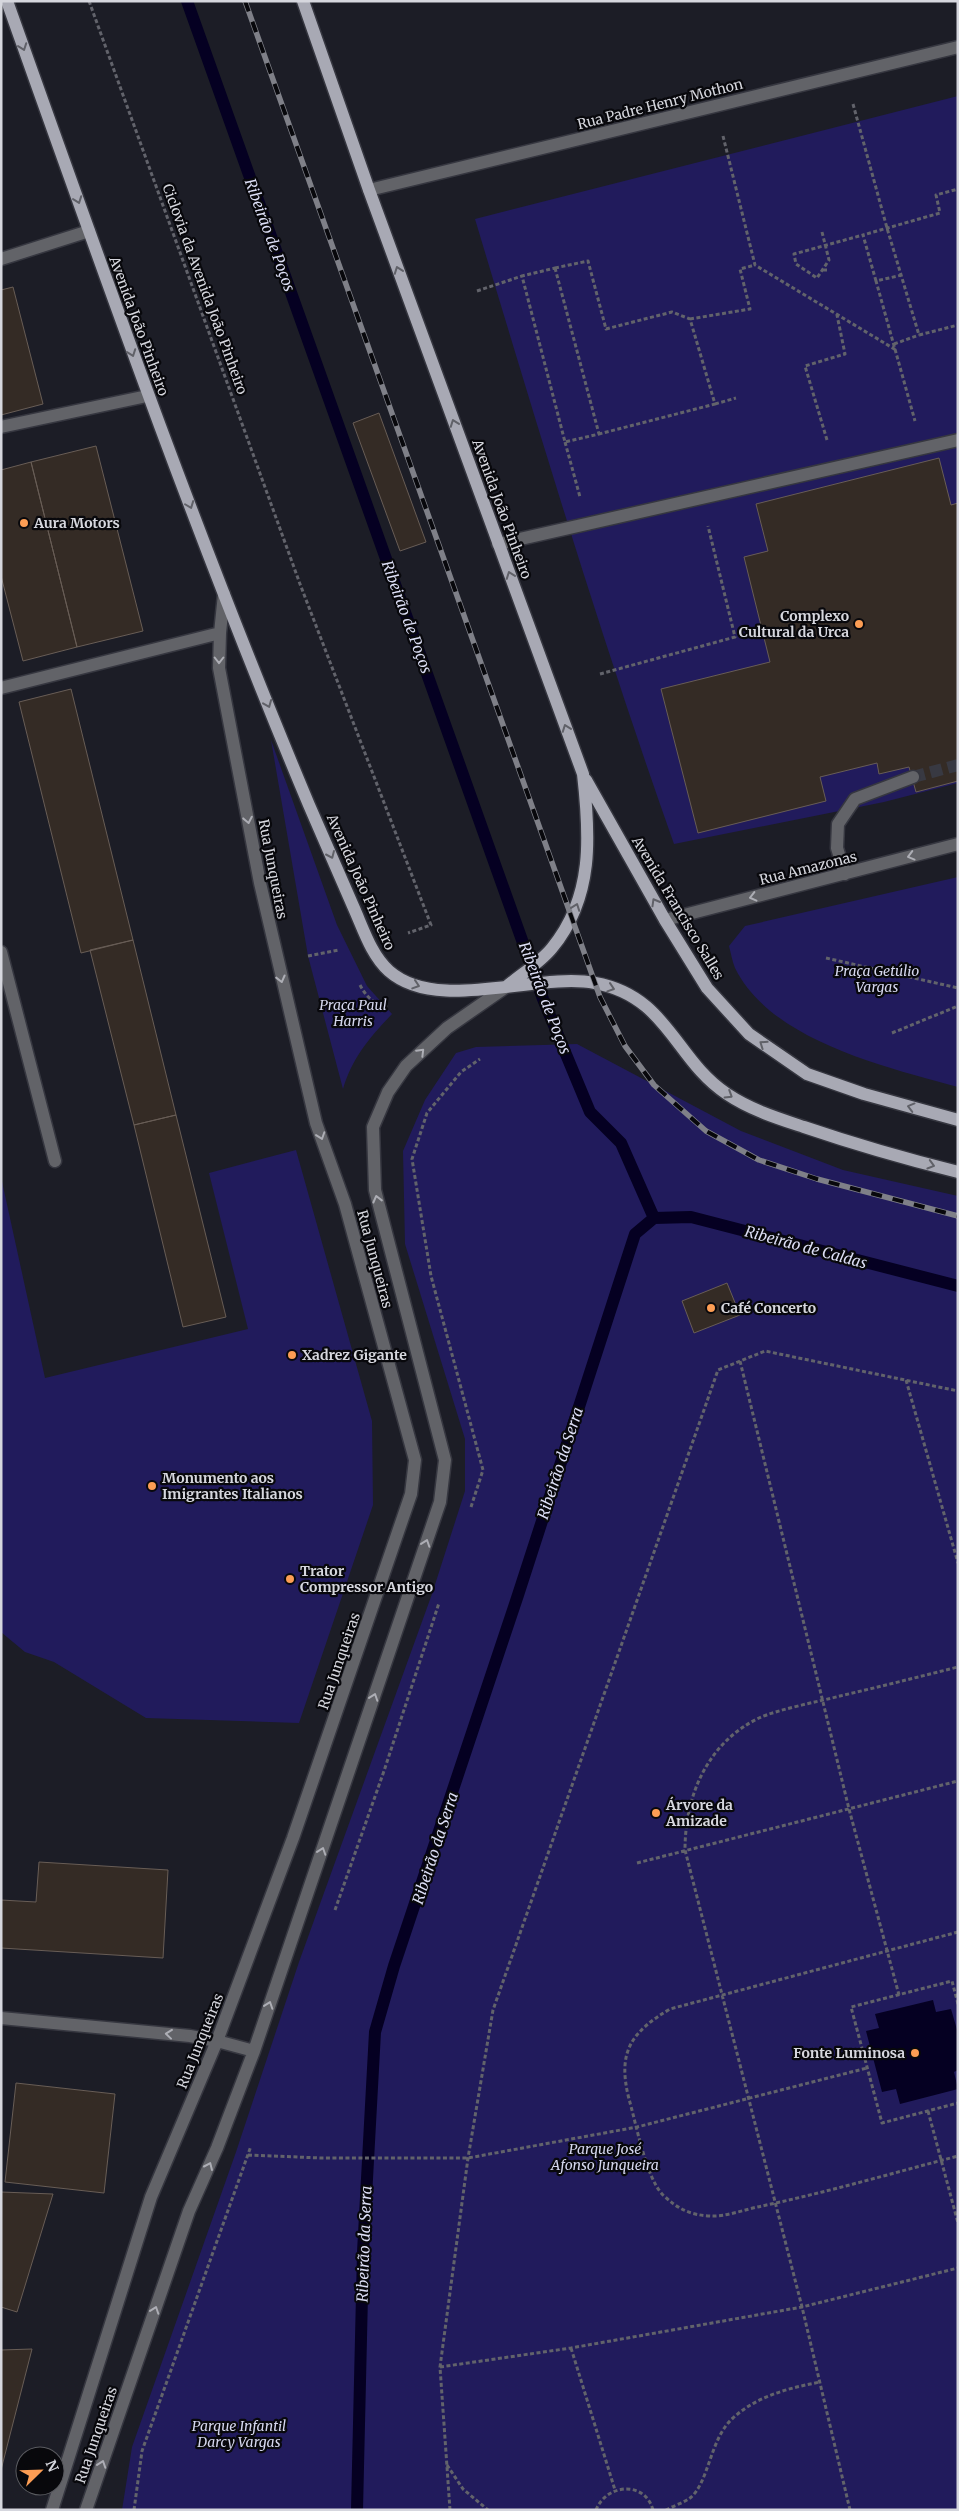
<svg xmlns="http://www.w3.org/2000/svg" width="959" height="2511" viewBox="0 0 959 2511" font-family="Merriweather,serif">
<style>
.green{fill:#211b5c}
.water{fill:#050022}
.lines{fill:none;stroke-linecap:round;stroke-linejoin:round}
.stream{stroke:#050022;stroke-width:12}
.building{fill:#342b25;stroke:#685d56}
.minor-tunnel{stroke:#383942;stroke-width:12;stroke-dasharray:12 6;stroke-linecap:butt}
.minor-casing{stroke:#363740;stroke-width:15}
.major-casing{stroke:#363740;stroke-width:15}
.path{stroke:#62636b;stroke-width:3;stroke-dasharray:4 2.5;stroke-linecap:butt}
.minor{stroke:#626368;stroke-width:12}
.major{stroke:#a8a9b4;stroke-width:12}
.rail-casing{stroke:#7f8088;stroke-width:5.5}
.rail{stroke:#08080c;stroke-width:4;stroke-dasharray:11;stroke-linecap:butt}
.oneway{stroke:#606168}
.oneway2{stroke:#adaeb5}
.poi-dot{fill:#fc9d54;stroke:#08080c;stroke-width:2}
.labels{text-anchor:middle;dominant-baseline:central;stroke-width:4.5;stroke-linejoin:round;paint-order:stroke}
.street-label{font-size:14px;fill:#d6d7de;stroke:#08080c}
.poi-label{font-size:14px;font-weight:bold;fill:#d6d7de;stroke:#08080c;text-anchor:start}
.park-label{font-size:14px;font-style:italic;fill:#d5d7ee;stroke:#08080c}
.water-label{font-size:15px;font-style:italic;fill:#dcdef5;stroke:#08080c}
</style>
<rect width="100%" height="100%" fill="#1c1d26"/>
<path class="green" d="M958 96V783L884 802 674 844C601 638 538 429 475 219Z
M271 740 337 925 367 986 392 1014C370 1037 352 1058 343 1089L308 956Z
M958 877V1087C886 1067 771 1041 735 968 732 961 731 953 729 946L745 926Z
M577 1044 741 1131 843 1170 958 1196V2510H122L132 2447 236 2152 299 1962 432 1594 465 1491V1439L405 1244 403 1151 425 1100 456 1053 476 1047Z
M296 1150 372 1421 373 1505 299 1723 146 1718 54 1662 25 1652 1 1632V1177L45 1378 248 1329 209 1173Z"/>
<path class="water" d="M933 2000 936 2012 951 2009 958 2033V2070L954 2072 958 2089 900 2104 896 2089 882 2092 866 2031 879 2028 875 2014Z"/>
<g class="lines">
<path class="stream" d="M187 1 543 999 590 1112 621 1143 654 1218
M654 1218 691 1217 958 1286
M357 2510 363 2252 375 2032 394 1966 518 1595 635 1234 654 1218"/>
</g>
<path class="building" d="M13 287 43 404 1 415V290Z
M379 413 426 542 400 551 353 423Z
M96 446 143 631 77 647 31 462Z
M939 458 951 505 958 503V781L916 792 909 767 879 774 877 763 820 777 826 801 698 833 661 689 770 662 744 557 768 551 756 504Z
M31 462 77 647 23 661 1 576V470Z
M71 689 133 940 81 953 19 702Z
M133 940 176 1115 134 1125 90 950Z
M176 1115 226 1317 183 1327 134 1125Z
M727 1283 740 1315 694 1333 682 1301Z
M39 1862 168 1870 163 1958 1 1948V1900L36 1902Z
M16 2083 115 2094 104 2193 5 2182Z
M1 2192 53 2194 17 2312 1 2307Z
M32 2349 1 2470V2350Z"/>
<g class="lines">
<path class="minor-tunnel" d="M913 777 958 765"/>
<g class="minor-casing">
<path id="minor" d="M369 190 958 47
M1 259 89 231
M1 427 147 396
M498 544 958 440
M1 688 220 633
M845 874 837 848 838 824 855 799 913 777
M665 920 958 844
M1 952 55 1161
M1 2018 190 2036 217 2041 254 2051
M52 2510 151 2197 217 2041 293 1838 411 1494 415 1460 345 1204 316 1123 260 883 219 668 220 633 224 594
M86 2510 189 2211 217 2148 254 2051 440 1502 445 1460 375 1190 373 1127 388 1092 406 1066 447 1028 506 987"/>
</g>
<g class="major-casing">
<path id="major" d="M7 1C103 271 198 541 309 805 324 839 338 872 353 906 363 928 371 955 389 971 438 1014 536 972 595 983 668 996 675 1060 727 1094 751 1110 777 1118 804 1127 854 1144 906 1159 958 1172
M303 1 369 190 583 774C590 835 594 897 552 948 540 963 520 975 506 987
M586 780 665 920 707 988 749 1034 807 1074 864 1094 958 1120"/>
</g>
<path class="path" d="M89 1 300 584 431 925 408 933
M853 104 887 228 919 335 958 325
M723 136 755 265 896 350
M822 232 829 260 817 278 796 264 794 254 863 235
M555 268 599 434 565 442 522 276Z
M555 268 588 261 606 329 672 312 690 319 715 404 599 434
M823 270H829
M902 275 876 281 915 421
M876 281 863 235 940 213 936 195 958 189
M477 291 522 276
M690 319 750 309 740 269 755 265
M894 344 919 335
M715 404 736 398
M827 440 805 366 845 354 837 315
M565 442 580 497
M600 674 735 637 708 526
M308 956 339 950
M826 958 958 988
M360 985C366 997 376 1006 389 1007
M892 1033 958 1006
M740 1361 849 1809 899 1995
M906 1380 958 1563
M471 1507 483 1470 431 1276 412 1159 427 1113 461 1072 480 1059
M637 1863 958 1781
M335 1910 384 1771 439 1603
M958 1932 670 2009C631 2032 617 2052 629 2099 636 2123 646 2178 663 2195 678 2209 690 2215 710 2216 726 2217 746 2209 762 2206 828 2192 893 2173 958 2156
M958 2004 952 1981 851 2007 882 2123 958 2103
M928 2111 958 2223
M248 2155 321 2158H468L637 2127 867 2068
M571 2348 615 2490
M440 2367 571 2348 802 2307 958 2268
M447 2465 463 2489 488 2510
M134 2510 142 2451 251 2146
M450 2510 440 2367 468 2158 493 2010 718 1370 765 1351 958 1391
M596 2510C606 2484 645 2480 653 2510
M666 2510C673 2506 683 2503 690 2498 709 2483 710 2438 733 2418 757 2396 789 2388 820 2382
M850 2510 802 2307 685 1850C685 1796 707 1743 759 1718 779 1709 817 1702 840 1696 879 1687 918 1677 958 1667"/>
<use href="#minor" class="minor"/>
<use href="#major" class="major"/>
<g class="rail-casing">
<path id="rail" d="M245 1 600 997 625 1046 654 1085 706 1131 759 1160 817 1179 958 1216"/>
</g>
<use href="#rail" class="rail"/>
</g>
<defs><path id="oneway-chevron" d="M-2-3.5L2.5 0L-2 3.5" fill="none" stroke-width="1.6" stroke-linecap="round" stroke-linejoin="round" transform="scale(1.25)"/></defs>
<g class="oneway">
<use href="#oneway-chevron" transform="translate(23 47) rotate(70)"/>
<use href="#oneway-chevron" transform="translate(78 200) rotate(70)"/>
<use href="#oneway-chevron" transform="translate(398 270) rotate(-110)"/>
<use href="#oneway-chevron" transform="translate(132 353) rotate(70)"/>
<use href="#oneway-chevron" transform="translate(454 423) rotate(-110)"/>
<use href="#oneway-chevron" transform="translate(190 505) rotate(69)"/>
<use href="#oneway-chevron" transform="translate(510 575) rotate(-110)"/>
<use href="#oneway-chevron" transform="translate(268 704) rotate(68)"/>
<use href="#oneway-chevron" transform="translate(566 728) rotate(-110)"/>
<use href="#oneway-chevron" transform="translate(331 855) rotate(66)"/>
<use href="#oneway-chevron" transform="translate(655 902) rotate(-120)"/>
<use href="#oneway-chevron" transform="translate(576 907) rotate(-70)"/>
<use href="#oneway-chevron" transform="translate(416 985) rotate(18)"/>
<use href="#oneway-chevron" transform="translate(611 988) rotate(18)"/>
<use href="#oneway-chevron" transform="translate(763 1044) rotate(-145)"/>
<use href="#oneway-chevron" transform="translate(729 1095) rotate(32)"/>
<use href="#oneway-chevron" transform="translate(911 1107) rotate(-165)"/>
<use href="#oneway-chevron" transform="translate(931 1165) rotate(16)"/>
</g>
<g class="oneway2">
<use href="#oneway-chevron" transform="translate(219 660) rotate(90)"/>
<use href="#oneway-chevron" transform="translate(248 820) rotate(79)"/>
<use href="#oneway-chevron" transform="translate(911 856) rotate(165)"/>
<use href="#oneway-chevron" transform="translate(753 897) rotate(166)"/>
<use href="#oneway-chevron" transform="translate(281 979) rotate(76)"/>
<use href="#oneway-chevron" transform="translate(421 1052) rotate(-45)"/>
<use href="#oneway-chevron" transform="translate(321 1136) rotate(71)"/>
<use href="#oneway-chevron" transform="translate(377 1199) rotate(-104)"/>
<use href="#oneway-chevron" transform="translate(426 1543) rotate(-71)"/>
<use href="#oneway-chevron" transform="translate(374 1697) rotate(-71)"/>
<use href="#oneway-chevron" transform="translate(322 1851) rotate(-71)"/>
<use href="#oneway-chevron" transform="translate(269 2005) rotate(-71)"/>
<use href="#oneway-chevron" transform="translate(169 2034) rotate(-174)"/>
<use href="#oneway-chevron" transform="translate(209 2166) rotate(-66)"/>
<use href="#oneway-chevron" transform="translate(155 2310) rotate(-71)"/>
<use href="#oneway-chevron" transform="translate(102 2464) rotate(-71)"/>
</g>
<g class="poi-dot">
<circle cx="24" cy="523" r="5"/>
<circle cx="859" cy="624" r="5"/>
<circle cx="711" cy="1308" r="5"/>
<circle cx="292" cy="1355" r="5"/>
<circle cx="152" cy="1486" r="5"/>
<circle cx="290" cy="1579" r="5"/>
<circle cx="656" cy="1813" r="5"/>
<circle cx="915" cy="2053" r="5"/>
</g>
<g class="labels">
<g class="street-label">
<text transform="translate(660 104) rotate(-14)">Rua Padre Henry Mothon</text>
<text transform="translate(205 289) rotate(70)">Ciclovia da Avenida João Pinheiro</text>
<text transform="translate(139 326) rotate(70)">Avenida João Pinheiro</text>
<text transform="translate(502 509) rotate(70)">Avenida João Pinheiro</text>
<text transform="translate(808 868) rotate(-14)">Rua Amazonas</text>
<text transform="translate(273 869) rotate(79)">Rua Junqueiras</text>
<text transform="translate(361 882) rotate(66)">Avenida João Pinheiro</text>
<text transform="translate(678 908) rotate(59)">Avenida Francisco Salles</text>
<text transform="translate(375 1259) rotate(75)">Rua Junqueiras</text>
<text transform="translate(339 1661) rotate(-71)">Rua Junqueiras</text>
<text transform="translate(200 2041) rotate(-68)">Rua Junqueiras</text>
<text transform="translate(96 2435) rotate(-71)">Rua Junqueiras</text>
</g>
<g class="poi-label">
<text x="34" y="523">Aura Motors</text>
<text x="849" y="616" text-anchor="end">Complexo<tspan x="849" dy="16">Cultural da Urca</tspan></text>
<text x="721" y="1308">Café Concerto</text>
<text x="302" y="1355">Xadrez Gigante</text>
<text x="162" y="1478">Monumento aos<tspan x="162" dy="16">Imigrantes Italianos</tspan></text>
<text x="300" y="1571">Trator<tspan x="300" dy="16">Compressor Antigo</tspan></text>
<text x="666" y="1805">Árvore da<tspan x="666" dy="16">Amizade</tspan></text>
<text x="905" y="2053" text-anchor="end">Fonte Luminosa</text>
</g>
<g class="park-label">
<text x="877" y="971">Praça Getúlio<tspan x="877" dy="16">Vargas</tspan></text>
<text x="353" y="1005">Praça Paul<tspan x="353" dy="16">Harris</tspan></text>
<text x="605" y="2149">Parque José<tspan x="605" dy="16">Afonso Junqueira</tspan></text>
<text x="239" y="2426">Parque Infantil<tspan x="239" dy="16">Darcy Vargas</tspan></text>
</g>
<g class="water-label">
<text transform="translate(270 235) rotate(70)">Ribeirão de Poços</text>
<text transform="translate(407 617) rotate(70)">Ribeirão de Poços</text>
<text transform="translate(545 998) rotate(69)">Ribeirão de Poços</text>
<text transform="translate(806 1247) rotate(15)">Ribeirão de Caldas</text>
<text transform="translate(560 1463) rotate(-72)">Ribeirão da Serra</text>
<text transform="translate(435 1848) rotate(-72)">Ribeirão da Serra</text>
<text transform="translate(364 2244) rotate(-88)">Ribeirão da Serra</text>
</g>
</g>
<rect width="959" height="2511" fill="none" stroke="#d6d7de" stroke-width="5"/>
<g transform="translate(40 2471) rotate(67)"><circle r="24" fill="#08080c" stroke="#5a5b60"/>
<path d="M0-4L9 19L0 12L-9 19Z" fill="#fc9d54"/>
<text y="-8" font-size="14" font-weight="bold" text-anchor="middle" fill="#d6d7de">N</text>
</g>
</svg>
